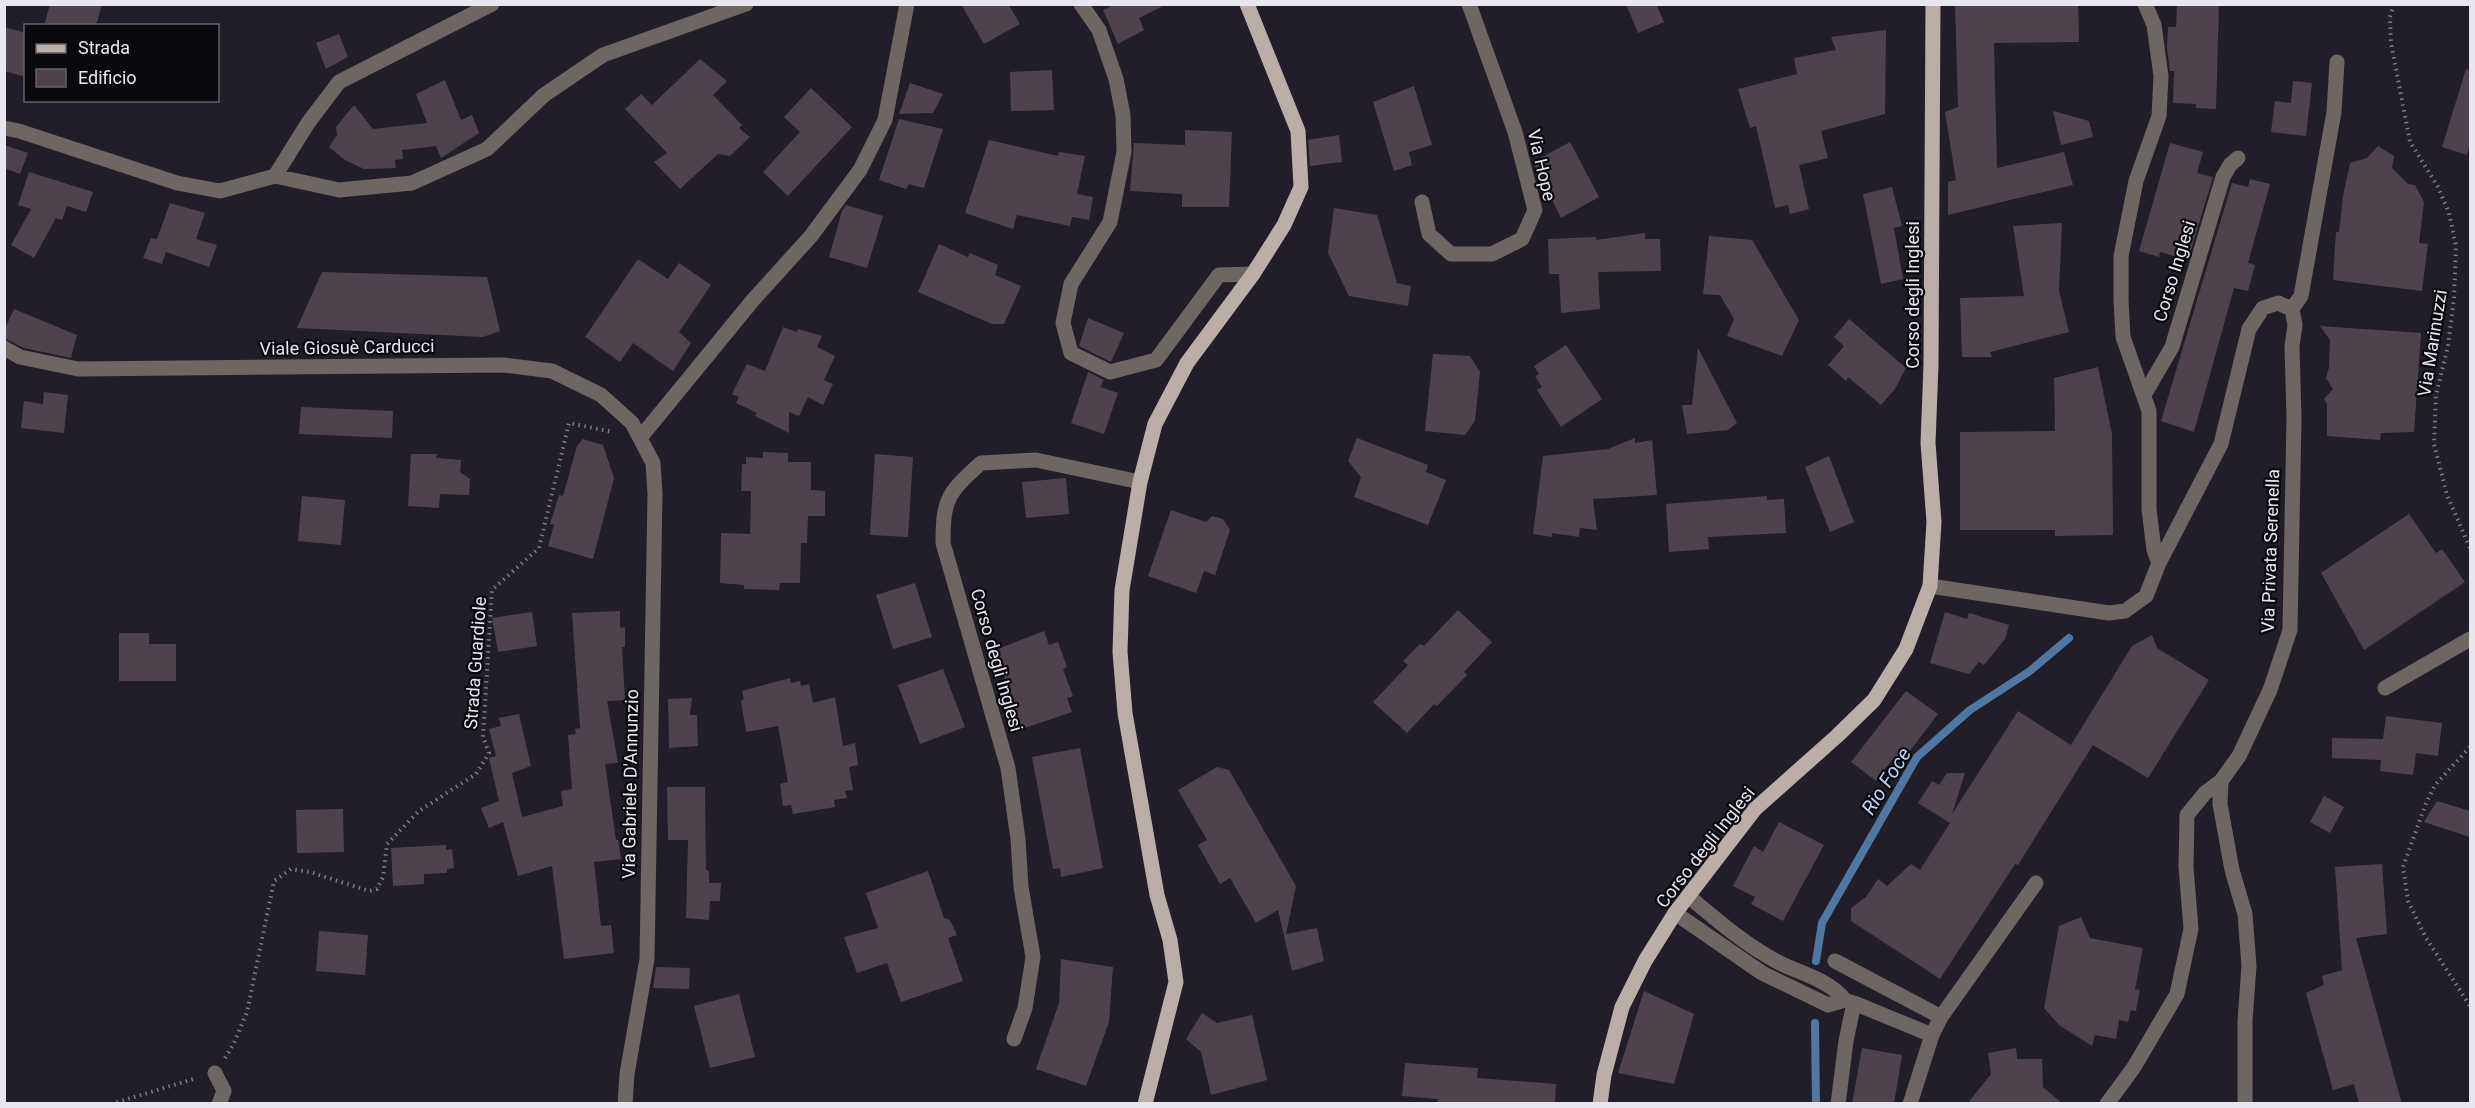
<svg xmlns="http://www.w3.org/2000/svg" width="2475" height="1108" viewBox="0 0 2475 1108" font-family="Roboto,sans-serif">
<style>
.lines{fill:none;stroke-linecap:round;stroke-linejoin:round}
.stream{stroke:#4e77a1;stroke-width:8}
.building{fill:#4e434d}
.path{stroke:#7f7c86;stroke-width:4;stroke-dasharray:1.5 4.5;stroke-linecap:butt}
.minor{stroke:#6d6663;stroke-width:15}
.major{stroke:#bbada7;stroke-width:15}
.labels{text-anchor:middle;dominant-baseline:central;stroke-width:4.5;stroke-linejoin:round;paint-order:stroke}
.street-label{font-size:18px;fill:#e8e6ee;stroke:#0a090e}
.water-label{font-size:20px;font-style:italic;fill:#b9d6f8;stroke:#0a090e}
</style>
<rect width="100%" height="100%" fill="#211e29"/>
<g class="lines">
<path class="stream" d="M1816 961 1822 923 1917 757 1970 710 2030 671 2069 638
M1815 1023 1816 1104"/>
</g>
<path class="building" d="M50 4H102L96 26H44Z
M961 4H1008L1020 24 984 44Z
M1116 4H1167L1139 18 1144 30 1118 44 1103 10Z
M1626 4H1656L1664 22 1638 33Z
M1955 4H2078L2079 42 1994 43 1997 168 2064 152 2073 185 1948 215V182L1956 180 1945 112 1958 107Z
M2177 4H2219L2216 109 2196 108V104L2173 103 2174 71H2170L2167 49 2168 27H2176Z
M4 27 26 33V77L4 71Z
M1886 30 1885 114 1821 131 1828 158 1799 165 1809 209 1790 214 1788 205 1775 208 1756 126 1750 128 1738 89 1797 74 1794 58 1836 50 1831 37Z
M339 34 348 57 326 69 316 43Z
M700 59 727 81 713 95 742 125 739 128 750 137 730 156 718 154 680 189 654 162 667 153 625 109 641 94 652 105Z
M2466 69 2470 70V143L2467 155 2442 147Z
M1052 70 1054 110 1011 111 1010 72Z
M445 80 461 120 472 115 479 133 441 158 436 146 402 150 403 159 395 160 396 168 364 169 345 160 329 147 337 135 336 127 354 105 373 129 427 123 416 94Z
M2293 81 2312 83 2306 136 2271 132 2275 101 2291 103Z
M910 83 943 94 933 113 899 114Z
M1414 86 1432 145 1409 152 1412 165 1394 171 1373 102Z
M811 88 852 127 788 196 763 172 800 132 784 117Z
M2053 111 2089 121 2093 137 2061 145Z
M899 119 943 129 924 188 909 184 906 189 879 180Z
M1185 130 1232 132 1229 207H1182V194L1130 191 1134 143 1185 145Z
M1339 135 1342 162 1310 166 1308 140Z
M989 140 1058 156 1059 152 1085 156 1077 194 1093 197 1089 220 1072 217 1070 226 1017 215 1013 229 965 213Z
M1570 142 1599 197 1561 218 1533 162Z
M2170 143 2203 152 2197 173 2213 177 2188 260 2160 252 2159 257 2139 251Z
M4 145 28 153 20 174 4 168Z
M2378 146 2394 156 2392 168 2408 184 2415 185 2424 202 2419 243 2428 244 2422 291 2333 280 2336 232H2339L2343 196 2350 163 2367 158Z
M29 172 93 192 86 212 67 206 62 220 56 218 34 258 11 245 31 209 18 205Z
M2250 179 2270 184 2248 263 2255 265 2248 291 2234 288 2194 432 2161 421 2232 183 2248 187Z
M1892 187 1902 226 1894 228 1903 279 1881 284 1863 194Z
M170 203 205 213 196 239 217 245 209 267 166 252 162 264 143 258 151 238 157 239Z
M846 205 883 216 867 268 829 257 842 211Z
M1334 208 1377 215 1397 283 1411 286 1408 306 1349 296 1328 253Z
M2062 223 2059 291 2069 332 1990 352 1992 357H1962L1960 298 2024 296 2013 226Z
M1645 233V239H1660L1661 271 1598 272 1600 309 1561 313 1559 274H1549L1548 239 1596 237V240Z
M1709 236 1752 240 1799 320 1782 356 1727 336 1734 319 1720 295 1703 294Z
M939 244 968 257 970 253 998 265 995 275 1021 286 1004 324H992L918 292Z
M638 259 668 279 679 263 711 285 679 332 691 343 673 371 633 343 620 362 585 337Z
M322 272 487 277 500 331 483 337 297 328Z
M14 309 77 335 71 358 24 348 4 338V331Z
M1088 318 1124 333 1111 362 1079 346Z
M1849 319 1906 368 1895 389 1881 405 1848 377 1846 381 1828 365 1844 346 1834 337Z
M2320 326 2421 333 2414 432 2381 433 2380 440 2327 436V404L2324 399 2333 389 2326 378 2329 367 2330 340Z
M783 327 797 332 798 329 822 336 817 347 835 356 824 380 833 384 823 405 808 397 799 416 789 412V433L755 416 757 413 736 403 739 397 732 394 747 364 765 371Z
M1566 345 1602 399 1561 427 1537 390 1542 387 1535 376 1539 374 1534 366Z
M1698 348 1737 423 1728 430 1687 434 1682 405H1692Z
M1433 354 1470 356 1480 372 1475 421 1465 435 1425 431Z
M2098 367 2112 434 2113 535 2055 536V530H1960V432L2055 431 2054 378Z
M1088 372 1104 380 1100 387 1118 393 1104 434 1071 423Z
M44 392 68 395 64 433 21 428 24 401 43 404Z
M301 407 393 411 392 438 299 434Z
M1357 438 1428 465 1426 472 1446 480 1428 525 1354 497 1361 477 1348 461Z
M1635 438V443L1652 440 1657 495 1593 499 1597 530 1580 528 1579 537 1552 533V537L1533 534 1543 456 1608 449Z
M583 439 603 445 614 478 593 559 548 546 554 525 550 524 559 495 563 496 577 446Z
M763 452 788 453V462H811V490L825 491V516H808L807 543H801L800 583H780L779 590 744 589V585L720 583 721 533 750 534 751 491H741L742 464H746V457L763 458Z
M411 454H437L436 458 461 460 460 472 470 479 469 495 440 494 439 508 408 506Z
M875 454 913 457 908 537 870 535Z
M1829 456 1854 522 1830 532 1805 467Z
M1066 478 1069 514 1026 518 1022 482Z
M302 496 345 500 341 545 298 541Z
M1767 496V500L1784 499 1786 533 1708 537 1709 549 1669 552 1666 504Z
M1171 510 1206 522 1212 516 1223 519 1230 530 1215 575 1204 571 1196 593 1148 576Z
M2409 514 2436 553 2442 549 2465 582 2364 650 2321 573Z
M915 583 932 637 893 649 876 595Z
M1458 610 1492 642 1464 672 1467 675 1437 706 1434 704 1407 733 1373 702 1408 665 1403 661 1420 644 1424 646Z
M620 611V628L625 627V647H622L625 700 607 701 618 763 605 764 616 840H618L621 859 594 862 601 926 611 925 614 953 564 959 552 866 518 876 503 822 489 828 481 808 499 801 489 758 496 756 489 729 501 726 499 718 519 714 531 766 512 773 522 817 563 806 561 791 572 789 568 735 576 734 575 729 580 728 572 613Z
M532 612 537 646 498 652 492 618Z
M1945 612 1967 619 1969 613 2009 625 2005 639 1984 665 1979 662 1969 674 1930 663Z
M1044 631 1049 645 1058 642 1067 667 1063 669 1073 696 1067 698 1072 712 1022 729 995 650Z
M119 633H149V644H176V681H119Z
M2152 635 2157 648 2209 680 2148 778 2093 745 2018 865 2015 864 1940 979 1851 921V908L1866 897 1878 879 1887 886 1911 864 1920 870 1950 823 1918 803 1932 781 1939 785 1947 773H1965L1952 814 2018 711 2071 745 2132 646Z
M943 669 965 727 920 744 898 685Z
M790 678 791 683 800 681 801 686 809 684 813 703 835 697 843 746 855 743 858 765 849 767 853 790 845 791 847 798 834 800 835 807 793 814 791 805 783 806 780 784 788 782 778 726 746 732 741 701 744 699 742 691Z
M1906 691 1938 714 1900 764 1893 759 1876 781 1851 762Z
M692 698 690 715H697L698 746 669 748 668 699Z
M2386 716 2442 723 2438 756 2416 753 2413 775 2380 771 2381 760 2332 758V738L2383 739Z
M1080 748 1103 868 1061 877 1060 868 1053 869 1032 757Z
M1217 767 1229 770 1296 886 1286 934 1317 928 1324 961 1292 971 1278 910 1256 923 1230 878 1220 884 1198 845 1207 840 1178 790Z
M667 787H705L706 870 709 871V883H721L720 901H710L709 920 686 918 688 840H668Z
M2324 796 2344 807 2330 833 2310 822Z
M2437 801 2470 811V837L2424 822Z
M343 809 344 852 297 853 296 810Z
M1779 822 1824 845 1783 921 1751 904 1755 897 1733 886 1754 846 1763 852Z
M446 845V850L452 849 454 868 447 869V873L424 874V884L393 886 391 848Z
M2382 864 2387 934 2356 938 2402 1104H2359L2354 1084 2333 1090 2306 993 2324 985 2322 976 2342 970 2335 867Z
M928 871 944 918 950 920 957 935 948 938 963 981 901 1002 887 963 857 973 844 937 878 928 866 893Z
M2081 917 2090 938 2143 948 2135 989 2140 990 2136 1011 2131 1010 2128 1022 2119 1020 2116 1039 2095 1035 2092 1046 2059 1025 2044 1008 2059 926Z
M319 931 368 935 365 975 316 971Z
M1061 959 1113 967 1109 1022 1086 1086 1036 1069 1059 1003Z
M656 967 690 968 689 989 653 988Z
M1644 991 1694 1014 1674 1084 1618 1073Z
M739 994 755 1057 710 1068 694 1006Z
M1202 1013 1217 1023 1252 1015 1267 1080 1211 1095 1201 1052 1186 1039Z
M1862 1048 1902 1055 1894 1104H1852Z
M2016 1048 2017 1059H2042L2043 1087 2063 1104H1967L1991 1074 1988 1053Z
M1405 1063 1478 1068 1477 1078 1556 1084 1555 1104H1437L1438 1099 1402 1096Z"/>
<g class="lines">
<path class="path" d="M2394 4 2390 17 2391 43 2410 142 2438 187 2449 213 2456 246 2454 298 2448 346 2436 395 2434 444 2447 495 2470 548
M2470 747 2435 785 2426 803 2403 867 2408 901 2426 938 2470 1006
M225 1058 234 1043 247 1012 274 881 291 869 310 872 369 891 377 889 383 877 387 844 419 811 476 774 489 753 483 737 492 590 539 548 569 423 613 432
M111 1104 197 1078"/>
<path class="minor" d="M1081 4 1099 30 1116 79 1123 115 1124 152 1110 222 1071 284 1063 323 1071 353 1110 372 1156 360 1219 275 1253 274
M2145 4 2154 25 2161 76 2159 116 2136 181 2121 256V300L2123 337 2149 411V509L2154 550 2159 563
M4 128 19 131 177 183 220 191 275 176 308 123 339 82 492 4
M275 176 339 190 412 183 487 149 544 95 603 55 746 4
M1422 202 1429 234 1451 254H1492L1522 239 1535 210 1515 132 1469 4
M2292 309 2301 296 2334 112 2337 62
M4 348 20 357 78 369 504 365 552 371 601 395 632 423 653 463 655 494 647 959 627 1074 625 1104
M2144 395 2172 347 2223 177 2230 165 2238 158
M640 438 753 300 811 236 860 170 885 120 907 4
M1930 586 2109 613 2125 611 2146 596 2159 563 2221 444 2249 329 2263 308 2278 303 2292 309 2295 325 2292 346 2294 418 2290 630 2270 690 2239 756 2221 781 2205 793 2187 815 2186 867 2191 929 2177 994 2134 1067 2107 1104
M2385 688 2470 639
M2221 781 2220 804 2232 870 2245 914 2249 966 2245 1021V1104
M1688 896C1716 919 1745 945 1778 962 1801 974 1828 979 1845 1000
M1675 913 1762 973 1828 1005 1845 1000 1854 1003 1932 1035 1910 1104
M1835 961 1941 1017
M1932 1035 1941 1017 2036 883
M1014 1039 1025 1008 1033 957 1021 887 1018 839 1008 768 943 543C943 498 948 493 981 463L1036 460 1140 482
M215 1073 224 1091 219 1104
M1838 1104 1846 1041 1854 1003"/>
<path class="major" d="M1145 1104 1176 982 1170 940 1157 895 1125 713 1120 652 1122 590 1140 482 1155 424 1187 363 1253 274 1284 225 1301 187 1298 131 1247 4
M1600 1104 1604 1075 1622 1007 1645 961 1675 913 1755 809 1837 736 1874 700 1906 649 1930 586 1934 522 1928 443 1931 365 1933 4"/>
</g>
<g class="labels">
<g class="street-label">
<text transform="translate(1542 165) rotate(77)">Via Hope</text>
<text transform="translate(2174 271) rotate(-73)">Corso Inglesi</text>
<text transform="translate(1912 295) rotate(-90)">Corso degli Inglesi</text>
<text transform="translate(2432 343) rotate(-81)">Via Marinuzzi</text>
<text transform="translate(347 347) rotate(-1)">Viale Giosuè Carducci</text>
<text transform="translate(2270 551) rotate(-88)">Via Privata Serenella</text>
<text transform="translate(997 660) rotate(74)">Corso degli Inglesi</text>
<text transform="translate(475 663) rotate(-86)">Strada Guardiole</text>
<text transform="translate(630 784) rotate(-89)">Via Gabriele D'Annunzio</text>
<text transform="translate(1705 847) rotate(-52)">Corso degli Inglesi</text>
</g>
<g class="water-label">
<text transform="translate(1886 781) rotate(-58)">Rio Foce</text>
</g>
</g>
<rect width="2475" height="1108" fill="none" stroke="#e8e6ee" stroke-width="12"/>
<rect x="24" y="24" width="195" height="78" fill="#0a090e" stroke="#636168" stroke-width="1.5"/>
<rect x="36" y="44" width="30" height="9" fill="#bbada7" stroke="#636168" stroke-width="1.5"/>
<text x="78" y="54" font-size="18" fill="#e8e6ee">Strada</text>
<rect x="36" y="69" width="30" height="18" fill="#4e434d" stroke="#636168" stroke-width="1.5"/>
<text x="78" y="84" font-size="18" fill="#e8e6ee">Edificio</text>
</svg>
